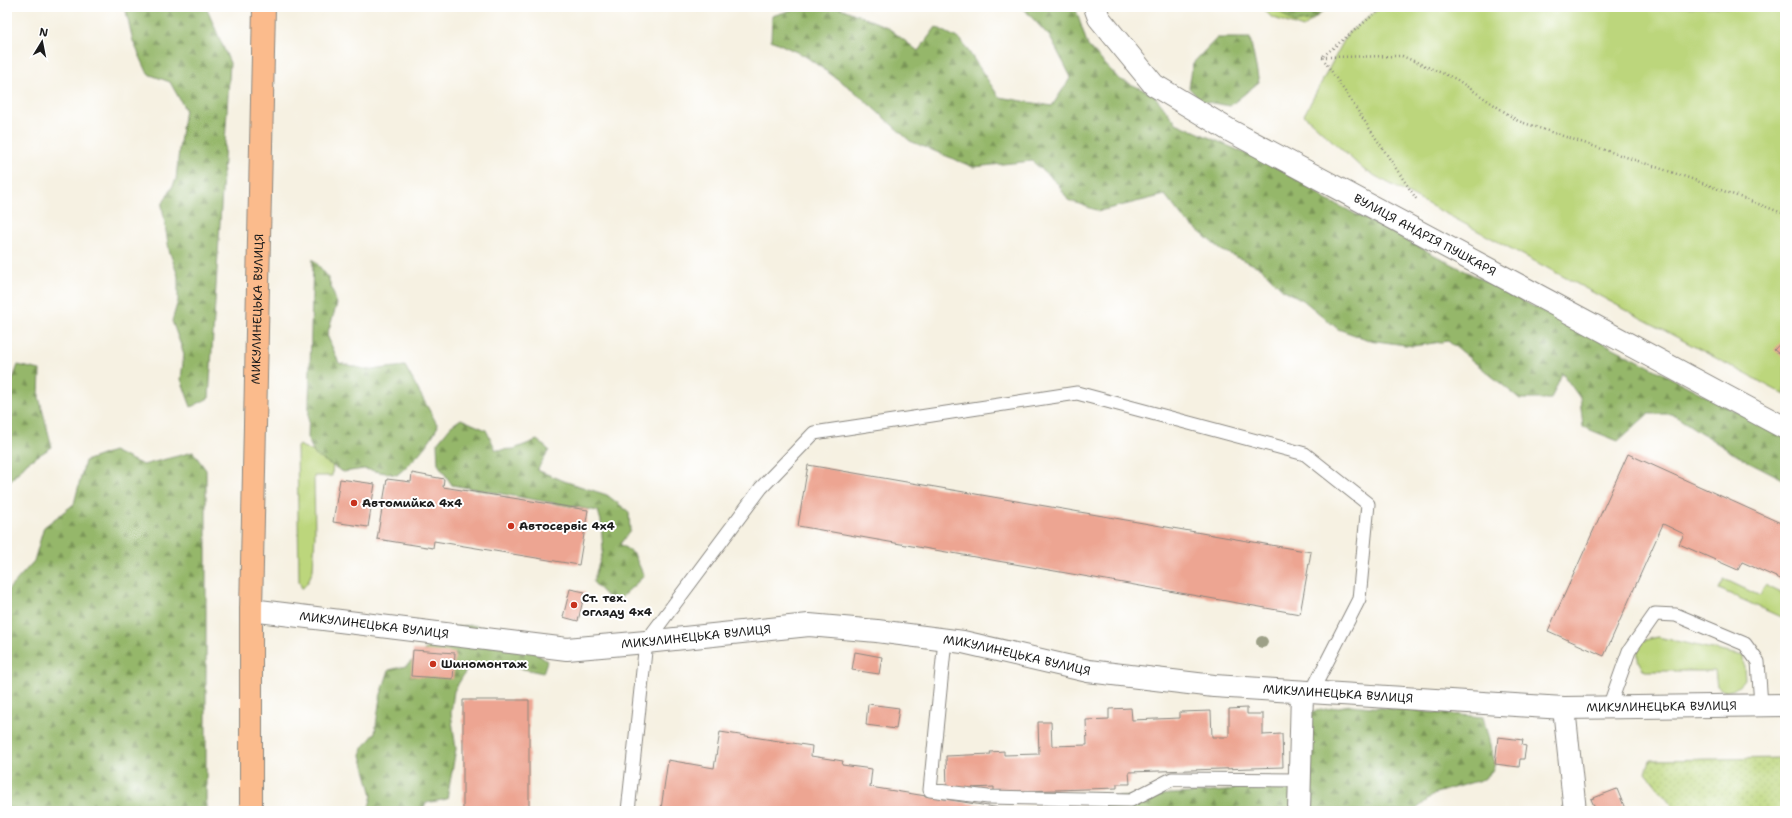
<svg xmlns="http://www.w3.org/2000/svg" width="1792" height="818" viewBox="0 0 1792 818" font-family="'Shantell Sans',sans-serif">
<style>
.grass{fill:#bcd67b;stroke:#6c794c}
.forest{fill:url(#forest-firs);stroke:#586a44}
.garden{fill:url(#garden-dots);stroke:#6c794c}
.building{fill:#eda592}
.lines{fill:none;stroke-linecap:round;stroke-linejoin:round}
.service-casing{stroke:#89867f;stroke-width:15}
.minor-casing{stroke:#89867f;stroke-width:24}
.trunk-casing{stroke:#89867f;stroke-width:24}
.path{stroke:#89867f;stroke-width:2.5;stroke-dasharray:1 3;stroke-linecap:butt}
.service{stroke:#fff;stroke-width:13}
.minor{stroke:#fff;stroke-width:22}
.trunk{stroke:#fbbb8c;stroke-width:22}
.tree{fill:#9da087}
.poi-dot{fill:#c8321e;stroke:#fff;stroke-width:1.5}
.labels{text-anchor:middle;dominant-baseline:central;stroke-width:4;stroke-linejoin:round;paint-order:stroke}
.street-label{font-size:12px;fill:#1c1c1c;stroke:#fff}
.poi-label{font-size:12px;font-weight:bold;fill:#1c1c1c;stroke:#fff;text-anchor:start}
</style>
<defs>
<pattern id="forest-firs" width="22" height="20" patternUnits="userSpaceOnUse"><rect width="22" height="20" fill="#95b76b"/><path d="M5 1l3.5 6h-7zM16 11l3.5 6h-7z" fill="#799457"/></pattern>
<pattern id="garden-dots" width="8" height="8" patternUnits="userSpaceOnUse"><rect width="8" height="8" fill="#bcd67b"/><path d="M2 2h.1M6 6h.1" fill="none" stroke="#a1b76a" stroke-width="1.8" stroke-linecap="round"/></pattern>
</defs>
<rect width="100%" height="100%" fill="#fff"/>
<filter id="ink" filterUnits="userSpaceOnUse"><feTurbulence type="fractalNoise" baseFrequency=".025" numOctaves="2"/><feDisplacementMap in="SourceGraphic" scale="8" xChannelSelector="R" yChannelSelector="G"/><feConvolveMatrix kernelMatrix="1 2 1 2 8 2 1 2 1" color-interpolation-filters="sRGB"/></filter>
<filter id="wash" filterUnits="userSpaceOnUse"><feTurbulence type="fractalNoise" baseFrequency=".012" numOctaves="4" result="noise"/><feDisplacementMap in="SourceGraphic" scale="16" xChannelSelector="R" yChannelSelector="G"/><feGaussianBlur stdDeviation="0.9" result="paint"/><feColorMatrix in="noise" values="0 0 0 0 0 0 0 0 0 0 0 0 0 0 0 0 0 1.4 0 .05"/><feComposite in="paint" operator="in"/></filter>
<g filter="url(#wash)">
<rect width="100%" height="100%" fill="#f6f1e2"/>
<path class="grass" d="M1262 7H1328L1303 28 1271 17Z
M1381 7H1785V395L1364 170 1304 115 1348 33Z
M299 445 333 461 332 476H314L315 535 313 570 308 582 302 589 299 581 297 447Z
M1724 579 1760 596 1765 585 1785 595V619L1719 589Z
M1658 637 1743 656 1745 679C1738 688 1727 697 1717 686L1715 671H1645C1636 662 1636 653 1641 641Z"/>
<path class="forest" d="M127 7H206L230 63 209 398 191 407 181 379 184 354 172 321 178 301V276L169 250 162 205 176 180 179 149 185 109 170 82 148 74 133 41 126 11Z
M801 7H838L887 27 918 51 936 27 961 40 999 97 1052 106 1071 77 1050 37 1022 7H1075L1088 46 1119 79 1153 94 1176 123 1297 176 1326 200 1342 207 1785 437V480L1734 454 1672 414H1648L1618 441 1583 427 1580 398 1562 373 1551 399H1520L1448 341 1413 346 1369 340 1338 329 1303 300 1282 289 1261 268 1221 250 1183 218 1165 195 1099 211 1068 200 1058 184 1032 161 973 167 910 141 853 90 805 56 771 40 772 16Z
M1274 7H1327L1312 20 1294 23Z
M1217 38H1250L1259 82 1230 106 1201 101 1189 88 1193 63Z
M313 259 328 277 337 304 327 335 339 363 369 370 405 366 438 426C427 447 415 459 397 475L364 469 343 472 315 455 308 439Z
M18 365 40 370 39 397 52 447 28 462 9 482H7V395Z
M461 419 486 430 496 450 514 449 537 440 549 450 537 470 561 480 607 495 629 512 630 531 620 544 634 554 644 576 614 604 593 582 603 551 601 521 598 511 452 485 438 464 437 443 451 426Z
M113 451 143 465 193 452 206 470V811H7V591L34 561 44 527 74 504 85 461Z
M472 625 507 632 547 661 543 673 490 662 466 671 454 691 451 713 456 749 447 799 426 803 422 811H368L372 795 361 755 363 748 375 733 380 697 389 670 406 666 428 647 443 628Z
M1350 705 1483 717 1495 764 1492 772 1484 779 1436 793 1414 811H1307L1309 712Z
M1257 781 1299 792 1289 811H1080L1093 801 1103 798 1226 791Z"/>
<path class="garden" d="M1785 758V811H1677L1646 773 1650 760Z"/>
<g id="blocks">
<path class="building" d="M1785 338V358L1774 350Z
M1628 454 1785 525V581L1742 562 1738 570 1679 544 1684 534 1663 524 1604 656 1548 631Z
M808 465 1311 552 1300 614 798 526Z
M412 473 444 479 443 487 588 510 579 565 434 541 433 548 377 539 387 479 411 482Z
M340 479 375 484 368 527 333 522Z
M570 589 585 592 578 621 563 617Z
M413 650 455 653 453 679 411 676Z
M855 652 882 657 879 674 852 670Z
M463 700H529V811H463Z
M868 704 899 708 896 729 866 725Z
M1131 708 1132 720 1180 718V712L1211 711 1212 737H1229V709L1247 708V714H1263V735L1282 734 1283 767 1129 772 1130 784H1117V788L994 792V787L947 789 946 756 991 754 990 752 1004 751V755L1039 754 1038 722H1051L1052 746 1087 745 1086 720 1109 719V709Z
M720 732 812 746 811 756 843 761 842 765 872 769 870 787 1019 811H675L661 809 668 760 714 768Z
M1498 737 1523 740 1522 745 1526 746 1524 759H1520L1519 767 1495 764Z
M1617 789 1626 811H1596L1591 799Z
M1054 806 1081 810V811H1053Z"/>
</g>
</g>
<g filter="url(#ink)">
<use href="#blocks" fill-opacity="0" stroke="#89867f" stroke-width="1"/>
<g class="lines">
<g class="service-casing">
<path id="service" d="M945 640 930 790 988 797 1131 800 1172 779 1300 780
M1609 707 1629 651 1655 614 1676 615 1745 644 1758 662 1761 705
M628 811 646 642 761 488 814 433 1077 393 1305 454 1368 504 1359 599 1311 693"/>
</g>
<g class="minor-casing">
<g id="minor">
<path id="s1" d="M1095 7 1099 18 1154 85 1229 130 1785 428"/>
<path id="s2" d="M251 610 567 649 646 642 809 625 877 631 963 642 1088 671 1214 686 1564 708 1785 705"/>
<path d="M1564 708 1575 811"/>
<path d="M1299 811 1302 692"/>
</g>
</g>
<g class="trunk-casing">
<g id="trunk">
<path id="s3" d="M251 811V610L264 7"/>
</g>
</g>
<path class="path" d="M1383 7 1322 57 1417 200
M1322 57 1402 56 1456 79 1518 121 1689 178 1785 214"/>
<use href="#service" class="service"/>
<use href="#minor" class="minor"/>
<use href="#trunk" class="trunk"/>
</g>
<circle class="tree" cx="1262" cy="642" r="6"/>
</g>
<g class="poi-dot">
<circle cx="354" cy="503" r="4"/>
<circle cx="511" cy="526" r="4"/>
<circle cx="574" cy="605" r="4"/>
<circle cx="433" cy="664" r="4"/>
</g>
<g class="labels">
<g class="street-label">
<text stroke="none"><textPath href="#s1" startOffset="408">ВУЛИЦЯ АНДРІЯ ПУШКАРЯ</textPath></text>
<text stroke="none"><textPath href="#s3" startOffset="502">МИКУЛИНЕЦЬКА ВУЛИЦЯ</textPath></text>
<text stroke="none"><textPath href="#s2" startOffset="124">МИКУЛИНЕЦЬКА ВУЛИЦЯ</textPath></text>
<text stroke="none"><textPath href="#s2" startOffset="448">МИКУЛИНЕЦЬКА ВУЛИЦЯ</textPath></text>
<text stroke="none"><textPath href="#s2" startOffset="772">МИКУЛИНЕЦЬКА ВУЛИЦЯ</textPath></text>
<text stroke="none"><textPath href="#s2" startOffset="1096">МИКУЛИНЕЦЬКА ВУЛИЦЯ</textPath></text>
<text stroke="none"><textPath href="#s2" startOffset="1420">МИКУЛИНЕЦЬКА ВУЛИЦЯ</textPath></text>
</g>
<g class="poi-label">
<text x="362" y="503">Автомийка 4х4</text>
<text x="519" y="526">Автосервіс 4х4</text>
<text x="582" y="598">Ст. тех.<tspan x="582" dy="14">огляду 4х4</tspan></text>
<text x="441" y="664">Шиномонтаж</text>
</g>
</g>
<rect width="1792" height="818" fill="none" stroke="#fff" stroke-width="24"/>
<g transform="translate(42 42) rotate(10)" stroke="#ffffff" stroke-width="3" paint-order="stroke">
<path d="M0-3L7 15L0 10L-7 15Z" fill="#1c1c1c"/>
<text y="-6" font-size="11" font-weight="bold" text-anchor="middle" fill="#1c1c1c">N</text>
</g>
</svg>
